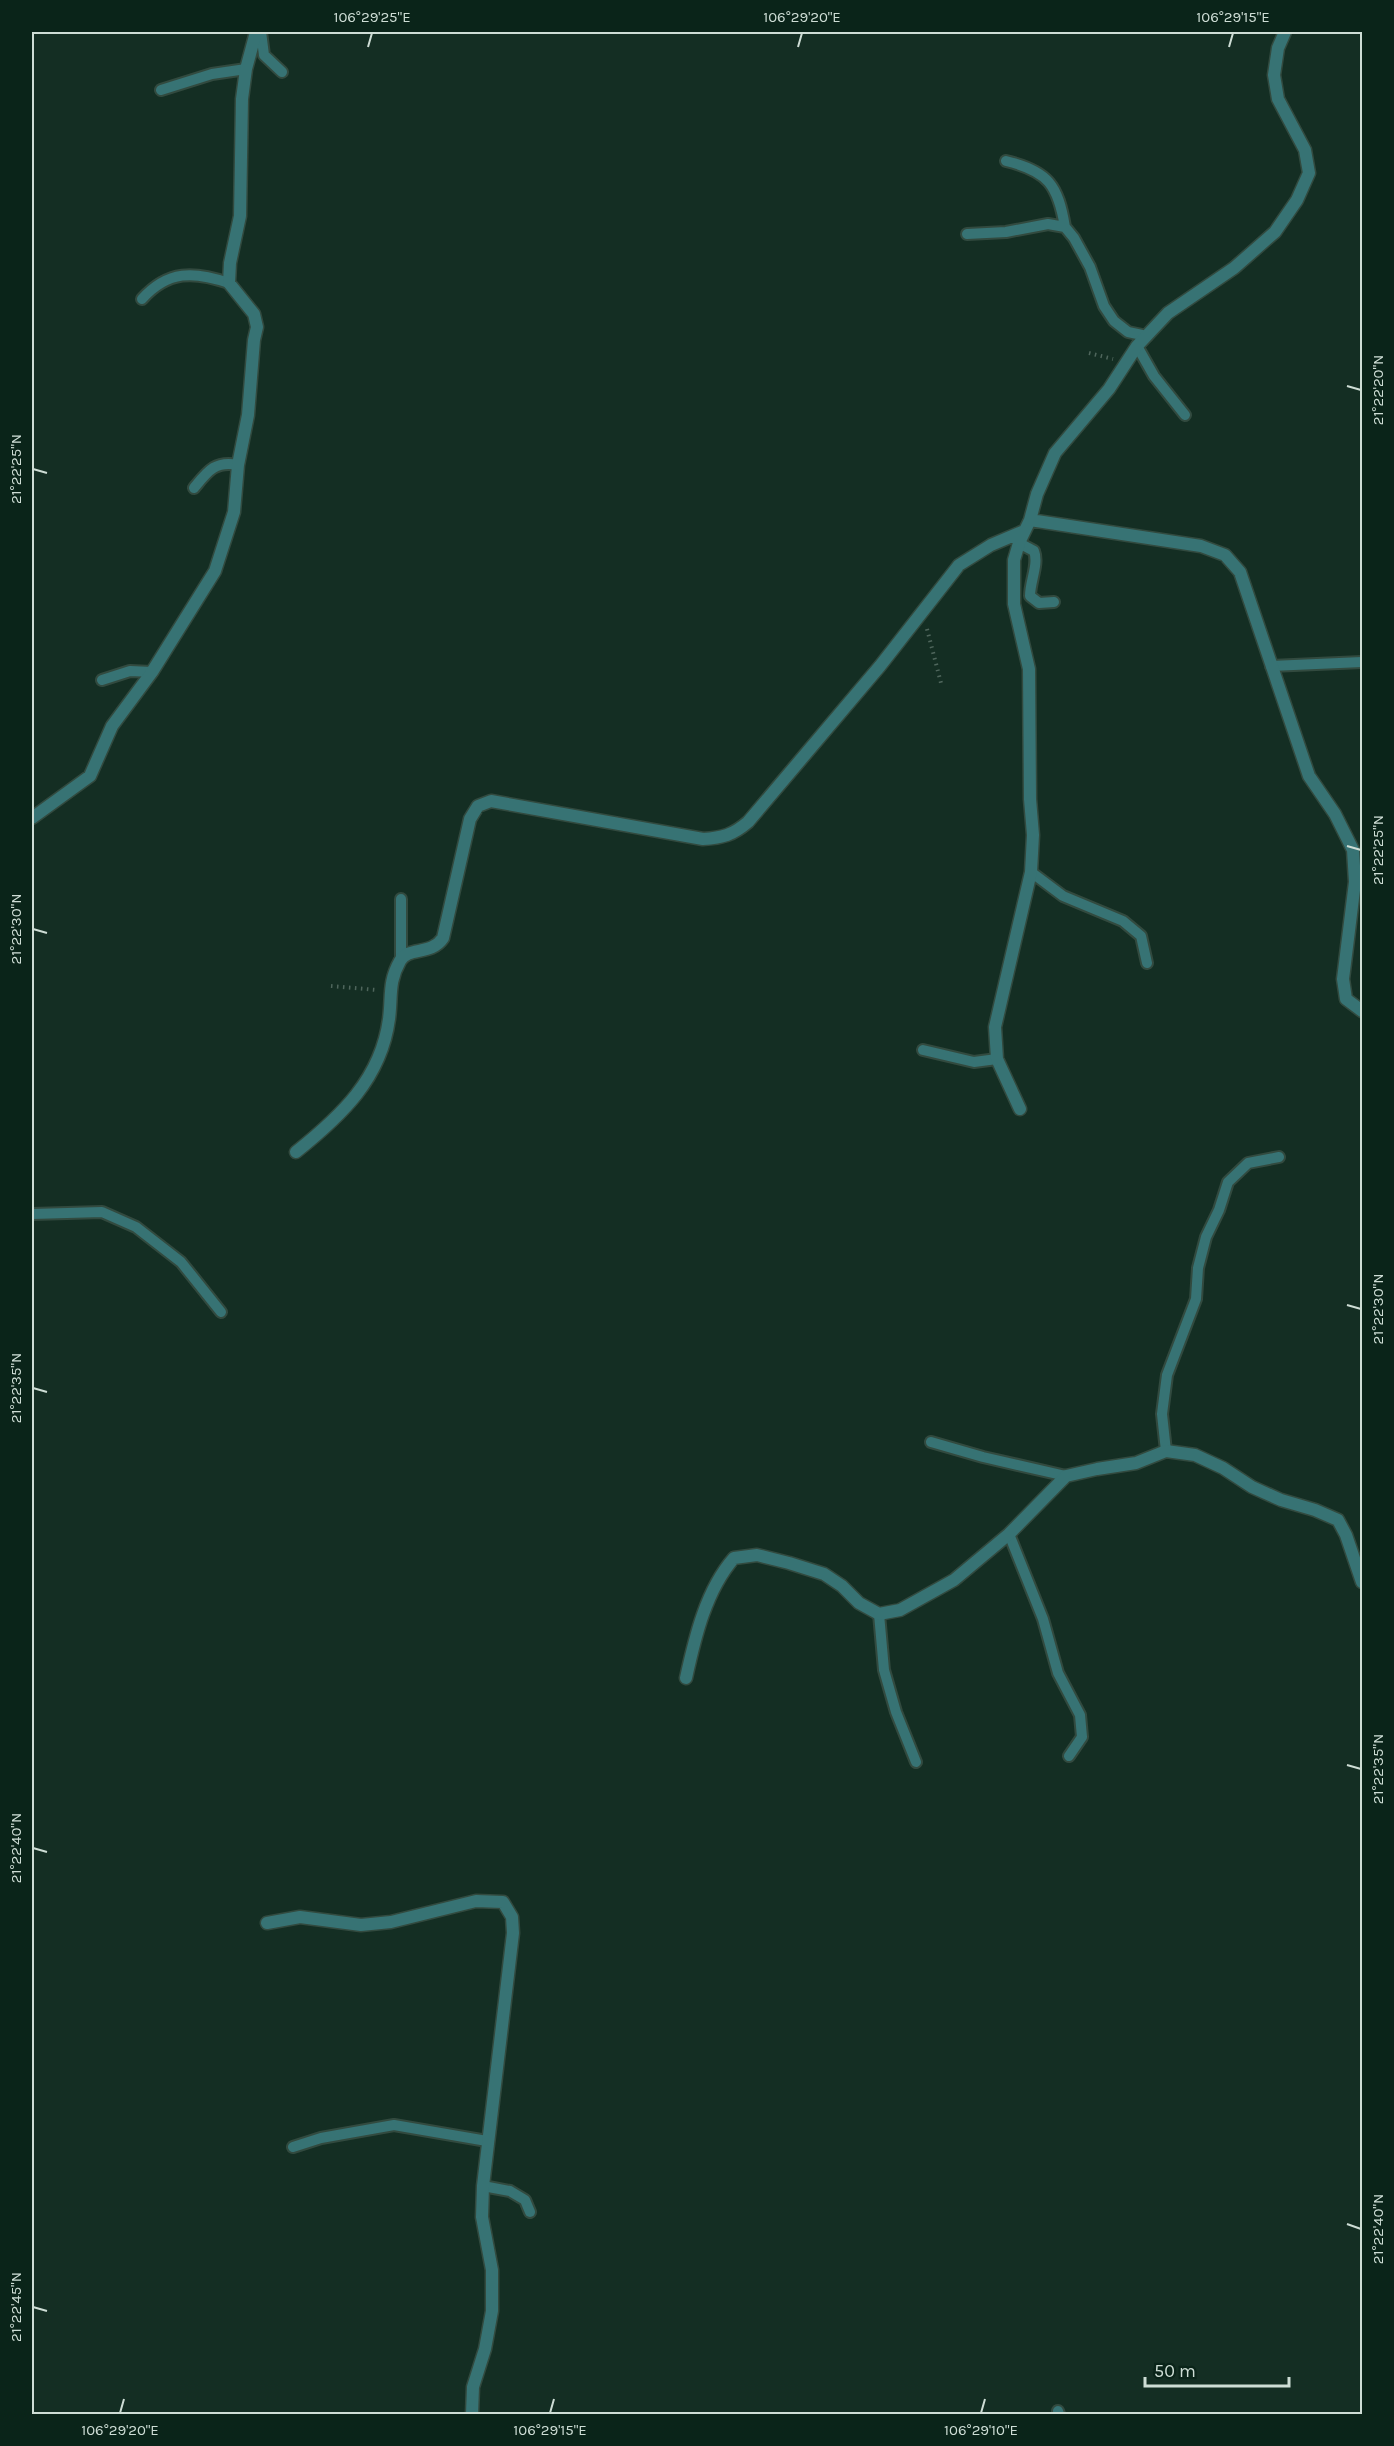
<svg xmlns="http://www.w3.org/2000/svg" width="1394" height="2446" viewBox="0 0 1394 2446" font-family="Karla,sans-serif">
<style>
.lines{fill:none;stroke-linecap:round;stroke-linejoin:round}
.service-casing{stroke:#324a3f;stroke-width:14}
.minor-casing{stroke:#324a3f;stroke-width:15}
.path{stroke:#4f665c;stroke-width:4;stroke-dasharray:1.5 4.5;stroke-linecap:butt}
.service{stroke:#377374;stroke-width:10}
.minor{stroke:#377374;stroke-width:12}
.ticks{fill:none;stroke:#ceddd5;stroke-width:2}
.neatline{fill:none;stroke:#ceddd5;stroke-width:2}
.ticks-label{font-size:15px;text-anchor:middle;fill:#ceddd5}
</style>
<rect width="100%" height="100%" fill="#142e23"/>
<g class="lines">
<g class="service-casing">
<path id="service" d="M261 32 264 55 282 72
M161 90 212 74 246 69
M1006 161C1048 171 1058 185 1065 227
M967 234 1006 232 1048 224 1065 227 1074 238 1090 267 1104 306 1114 321 1128 332 1147 336
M142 299C168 270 194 271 229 283
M1137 346 1154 376 1185 415
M194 488C207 472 215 460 238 465
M1019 543 1034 551C1039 564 1030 581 1030 596L1039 603 1054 602
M1271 666 1362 662
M102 680 130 671 152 672
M1031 872 1063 896 1123 921 1141 936 1147 963
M401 959V899
M923 1050 974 1062 997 1059
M32 1214 102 1212 136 1227 181 1262 221 1312
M931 1442 983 1457 1066 1476
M1166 1451 1162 1414 1167 1375 1196 1299 1198 1268 1206 1237 1219 1210 1228 1182 1248 1163 1279 1157
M1009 1534 1043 1619 1058 1673 1080 1715 1082 1737 1069 1756
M879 1614 884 1670 896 1712 916 1762
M293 2147 321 2138 394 2125 487 2141
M483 2186 510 2191 525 2200 530 2212
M1058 2411 1059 2414"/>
</g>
<g class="minor-casing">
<path id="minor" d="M1030 520 1201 546 1225 555 1240 572 1309 776 1335 814 1353 850 1355 882 1343 979 1346 999 1362 1011
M32 818 90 776 112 726 152 672 215 571 234 512 238 465 248 415 254 340 257 327 254 314 229 283 230 263 240 216 242 99 246 69 256 32
M1020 1109 997 1059 995 1027 1031 872 1033 835 1030 799 1029 669 1014 604V560L1019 543 1030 520 1037 494 1055 453 1109 389 1137 346 1168 313 1234 268 1275 232 1297 200 1309 173 1305 150 1278 99 1274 75 1278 48 1285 32
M296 1152C341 1116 381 1079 389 1019 392 997 388 982 400 961 408 946 431 956 443 938L470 819 478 806 491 801 703 839C722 838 733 835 748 822L880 666 959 565 991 545 1024 531
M686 1678C695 1637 706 1590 734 1558L757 1555 789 1563 824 1574 842 1586 859 1603 879 1614 900 1610 954 1580 1009 1534 1066 1476 1097 1469 1136 1463 1166 1451 1195 1455 1223 1468 1252 1487 1281 1500 1315 1510 1338 1520 1346 1535 1362 1582
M267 1923 300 1917 361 1925 391 1922 476 1901 503 1902 512 1917 513 1933 483 2186 482 2217 492 2270V2311L485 2349 473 2387 472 2414"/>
</g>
<path class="path" d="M1089 353 1113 359
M927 629 941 683
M331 986 377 990"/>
<use href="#service" class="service"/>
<use href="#minor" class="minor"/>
</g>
<path class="ticks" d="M368 47 372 33M798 47 802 33M1229 47 1233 33M1347 386 1361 390M33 469 47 473M1347 846 1361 850M33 929 47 933M1347 1305 1361 1309M33 1388 47 1392M1347 1765 1361 1769M33 1848 47 1852M1347 2224 1361 2229M33 2307 47 2311M120 2413 124 2399M550 2413 554 2399M981 2413 985 2399"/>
<rect width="1394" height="2446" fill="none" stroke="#0a2419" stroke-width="66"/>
<path d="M1145 2377v9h144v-9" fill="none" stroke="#ceddd5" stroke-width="3"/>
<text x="1154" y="2377" font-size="18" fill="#ceddd5" stroke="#0a2419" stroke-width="4.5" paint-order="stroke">50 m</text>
<rect x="33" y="33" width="1328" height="2380" class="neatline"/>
<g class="ticks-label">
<text x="372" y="22">106°29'25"E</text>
<text x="802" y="22">106°29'20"E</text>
<text x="1233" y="22">106°29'15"E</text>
<text transform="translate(1378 390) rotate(-90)" y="5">21°22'20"N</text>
<text transform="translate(16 469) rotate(-90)" y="5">21°22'25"N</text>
<text transform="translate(1378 850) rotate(-90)" y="5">21°22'25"N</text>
<text transform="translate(16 929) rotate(-90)" y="5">21°22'30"N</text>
<text transform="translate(1378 1309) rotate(-90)" y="5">21°22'30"N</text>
<text transform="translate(16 1388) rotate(-90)" y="5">21°22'35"N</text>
<text transform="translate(1378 1769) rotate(-90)" y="5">21°22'35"N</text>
<text transform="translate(16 1848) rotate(-90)" y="5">21°22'40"N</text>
<text transform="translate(1378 2229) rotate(-90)" y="5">21°22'40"N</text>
<text transform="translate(16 2307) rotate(-90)" y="5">21°22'45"N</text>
<text x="120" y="2435">106°29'20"E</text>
<text x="550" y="2435">106°29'15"E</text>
<text x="981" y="2435">106°29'10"E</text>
</g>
</svg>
